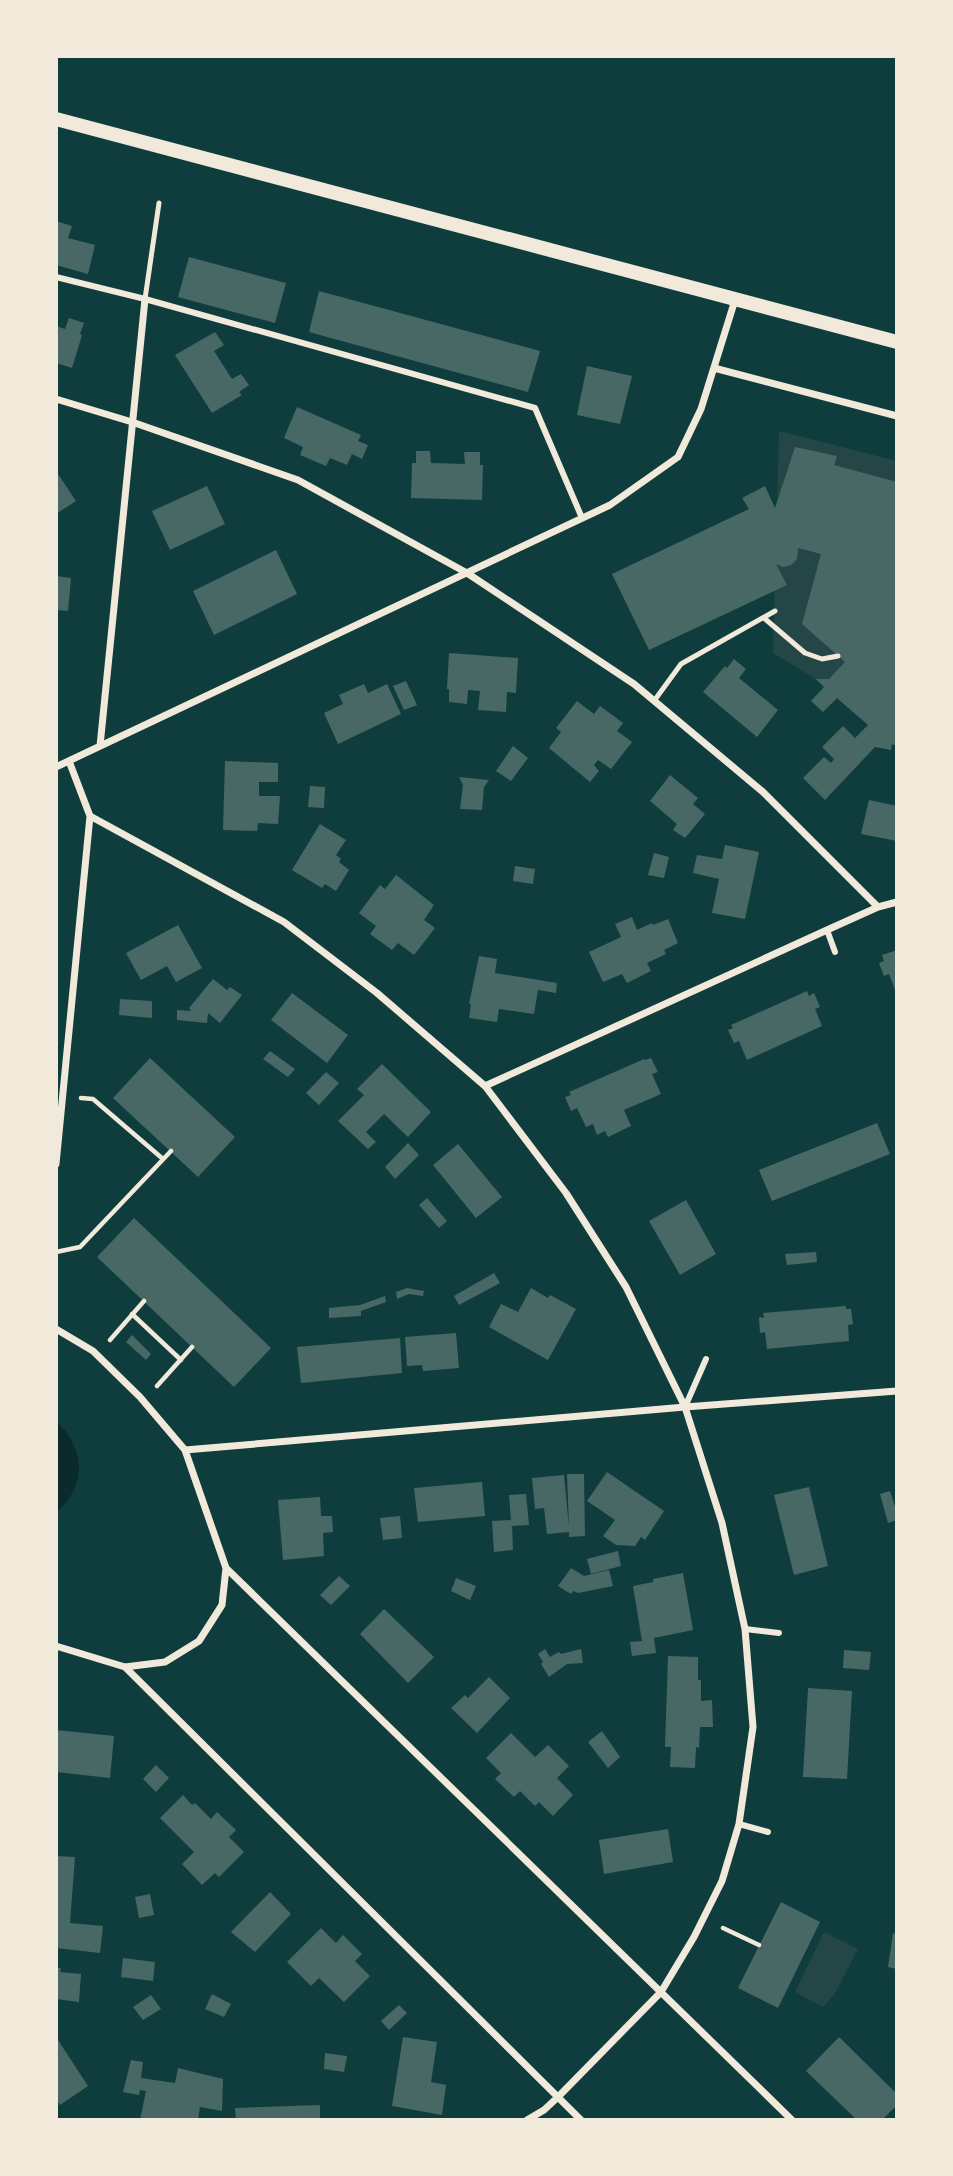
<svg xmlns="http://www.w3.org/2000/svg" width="953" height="2176" viewBox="0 0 953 2176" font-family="Arial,sans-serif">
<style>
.green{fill:#244646}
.water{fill:#0a2a2b}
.building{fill:#486865}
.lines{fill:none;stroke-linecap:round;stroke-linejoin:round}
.path{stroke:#f1e9da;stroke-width:4.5}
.service{stroke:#f1e9da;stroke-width:5}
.pedestrian{stroke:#f1e9da;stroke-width:6}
.minor{stroke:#f1e9da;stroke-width:7}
.secondary{stroke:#f1e9da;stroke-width:14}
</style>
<rect width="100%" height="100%" fill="#0f3d3e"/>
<path class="green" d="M779 431 897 461V734L868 725 814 678 773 653Z
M824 1932 858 1949 834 1995 823 2007 795 1992Z"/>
<path class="water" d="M56 1421C85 1448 88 1486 56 1512Z"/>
<path class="building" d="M56 221 72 226 68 238 95 245 88 274 56 265Z
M189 257 286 283 275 323 178 297Z
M319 291 540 351 528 392 309 332Z
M69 318 84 323 80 334 82 335 72 368 56 363V326L65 329Z
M215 332 224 345 214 351 232 379 241 374 249 385 239 392 242 395 212 413 175 355Z
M587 366 632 376 620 424 577 415Z
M297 407 361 435 358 441 368 445 362 459 352 454 347 465 330 458 326 466 300 455 303 447 284 438Z
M795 447 837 456 834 465 897 482V746L892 744 891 750 875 747 825 800 803 778 824 757 831 763 834 759 822 747 843 726 855 738 868 725 837 698 823 712 811 701 824 687 816 679H829L845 662 802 624 821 554 798 548 797 559 791 565 783 567 776 564 787 585 649 650 612 574 749 509 742 498 765 486 775 508Z
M416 451H430L431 463 465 464 464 452H480V465H483L482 500 411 498 412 463H416Z
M56 471 76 501 56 514Z
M207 486 225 524 170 550 152 511Z
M276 550 297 594 214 635 193 591Z
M56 576 71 578 68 611 56 610Z
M449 653 518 658 516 693 507 692 506 712 478 710 480 691 468 690 467 704 449 702V689H447Z
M734 659 746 669 739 678 778 710 757 737 703 692 725 666 727 668Z
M406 681 417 705 404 710 393 686Z
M364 684 368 693 387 684 401 714 338 744 324 713 343 704 339 695Z
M577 701 594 714 600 706 623 723 617 731 632 742 611 769 598 760 594 765 599 771 590 782 549 748 561 732 556 728Z
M513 746 528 758 511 781 496 771Z
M225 761 278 763V782H259V796H280L278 824 258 823 257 831 223 830Z
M670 775 698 798 693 804 705 814 685 838 673 830 677 824 650 801Z
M459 777 489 780 484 787 482 810 460 809 463 785Z
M310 786 325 787 324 808 308 807Z
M869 800 897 806V841L861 834Z
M320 824 346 840 336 855 341 859 339 862 349 870 336 891 325 884 322 888 292 870Z
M725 845 759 852 745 919 712 913 719 879 693 873 697 855 722 859Z
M654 853 669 857 664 878 648 875Z
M515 866 535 869 533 884 513 881Z
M396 875 434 905 424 920 435 928 414 955 398 943 392 950 370 934 376 926 359 913 380 885 385 889Z
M632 917 637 930 652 923 653 925 668 919 678 943 664 950 666 954 647 963 651 971 627 983 622 974 603 982 589 952 621 937 615 924Z
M178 925 202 968 176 982 167 966 141 980 126 953Z
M897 950V995L889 974 884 976 879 963 884 961 882 955Z
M479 956 497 959 495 973 557 983 556 993 538 990 534 1014 499 1009 497 1022 469 1018 471 1004H469Z
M213 979 227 990 230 987 242 995 220 1023 208 1013 207 1023 177 1020V1010L191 1011 189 1008Z
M807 991 809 996 814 993 820 1007 815 1009 822 1026 747 1060 739 1041 734 1043 728 1030 733 1028 731 1025Z
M292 993 348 1035 327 1063 271 1020Z
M120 999 152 1001V1018L119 1015Z
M270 1051 295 1069 288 1077 263 1059Z
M150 1058 235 1137 198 1177 113 1098Z
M651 1058 658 1072 652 1074 661 1094 624 1110 631 1126 608 1137 605 1131 597 1135 593 1124 586 1127 577 1108 571 1111 565 1097 571 1095 569 1092 644 1059 645 1060Z
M382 1064 431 1112 408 1137 384 1114 366 1132 376 1142 368 1149 338 1121 364 1095 357 1089Z
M326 1072 339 1083 319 1105 306 1093Z
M877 1123 890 1154 772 1201 759 1170Z
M408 1143 419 1155 395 1179 385 1167Z
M458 1144 502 1197 476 1218 433 1165Z
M427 1198 447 1221 439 1228 419 1205Z
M686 1200 716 1254 680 1275 649 1221Z
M134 1218 271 1348 234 1387 97 1257Z
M816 1252 817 1262 787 1265 785 1254Z
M494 1273 500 1283 459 1305 454 1296Z
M407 1288 424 1291 423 1296 409 1294 397 1299 396 1292Z
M531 1288 548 1298 550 1295 576 1309 548 1360 489 1327 501 1304 518 1312Z
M385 1296 386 1302 361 1311V1316L329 1318V1308L360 1305Z
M846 1306V1309H851L853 1324 848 1325 849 1341 767 1349 765 1332 760 1333 759 1317 764 1318 763 1313Z
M456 1333 459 1368 423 1371 422 1365 407 1366 405 1337Z
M132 1335 151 1354 146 1360 126 1342Z
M400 1338 402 1373 301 1383 297 1347Z
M607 1472 664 1511 645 1540 641 1537 635 1546 616 1545 603 1536 615 1520 587 1501Z
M567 1474H584L585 1536 569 1537V1532L547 1534 544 1508 535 1509 532 1478 564 1475 569 1527Z
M482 1482 485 1516 418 1522 414 1488Z
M809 1487 828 1566 794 1575 774 1495Z
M890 1491 897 1513V1520L888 1523 880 1494Z
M526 1494 529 1525 512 1526 513 1550 494 1552 492 1521 511 1520 509 1495Z
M320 1497 321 1516H332L333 1532 323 1533 324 1556 283 1560 278 1500Z
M400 1516 402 1538 383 1540 380 1518Z
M618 1551 621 1566 591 1574 587 1559Z
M571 1568 584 1576 609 1570 613 1586 578 1593 573 1591 571 1594 558 1586Z
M683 1573 693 1630 654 1638 656 1653 632 1656 630 1642 642 1641 633 1586 653 1582V1579Z
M339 1576 350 1586 331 1605 320 1595Z
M456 1578 476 1586 470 1600 451 1591Z
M384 1609 434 1657 408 1683 360 1634Z
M545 1649 550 1657 559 1652 561 1654 581 1649 583 1663 567 1664 549 1677 541 1664 543 1662 538 1654Z
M844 1650 871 1652 869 1670 843 1668Z
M668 1656 698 1657V1680H701V1701L712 1700 713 1727H700L699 1748 696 1747 695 1768 670 1767 671 1747H665Z
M489 1677 510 1698 477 1733 451 1708 465 1695 468 1698Z
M808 1688 852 1691 847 1779 803 1777Z
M56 1730 114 1736 110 1778 56 1772Z
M602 1731 620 1757 608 1768 588 1742Z
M511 1733 535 1757 548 1745 569 1766 557 1778 573 1795 553 1816 539 1802 535 1806 520 1791 514 1797 495 1779 501 1773 486 1758Z
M156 1765 169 1778 156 1792 143 1779Z
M183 1795 192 1805 195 1803 211 1819 217 1812 236 1830 229 1837 244 1852 219 1877 215 1873 202 1885 182 1864 194 1852 160 1818Z
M668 1829 673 1862 604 1874 599 1840Z
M56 1856 75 1857 70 1923 103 1926 100 1953 56 1948Z
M270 1892 291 1914 255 1952 231 1932Z
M150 1894 154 1915 139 1918 135 1897Z
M781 1902 820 1922 778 2008 738 1988Z
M321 1928 336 1943 343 1935 362 1954 355 1961 370 1976 344 2002 319 1978 311 1986 287 1962Z
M893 1933 897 1934V1969L888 1967Z
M123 1958 155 1962 153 1981 121 1977Z
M56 1968H61L60 1972 81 1974 79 2002 56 1999Z
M212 1994 231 2004 224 2017 205 2009Z
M151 1995 161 2009 143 2020 133 2007Z
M399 2005 407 2013 389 2030 381 2021Z
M56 2037 88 2086 60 2105 56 2099Z
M403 2037 437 2042 431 2082 446 2085 442 2115 392 2106Z
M839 2037 897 2094V2105L882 2120H857L806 2071Z
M325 2053 347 2056 344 2072 324 2069Z
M131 2060 143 2062 141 2078 175 2083 178 2068 223 2079 222 2111 200 2107 198 2120H140L146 2091 140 2090 139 2095 123 2092Z
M320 2105V2120H236L235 2108Z"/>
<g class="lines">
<path class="path" d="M81 1098 93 1099 163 1159
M56 1252 80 1247 171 1151
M132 1314 181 1360
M110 1340 144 1301
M157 1386 192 1347
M723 1928 759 1945"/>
<path class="service" d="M145 299 159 203
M764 618 805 653 822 659 838 656
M654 701 681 664 775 611"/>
<path class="pedestrian" d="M56 277 145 299 535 408 582 518
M827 930 835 952
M685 1407 706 1359
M745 1629 779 1633
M739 1824 768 1832"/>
<path class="minor" d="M714 368 897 416
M56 399 132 422 298 480 467 573 634 684 763 792 878 907
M100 746 145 299
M69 761 90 816 284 922 377 993 485 1086 566 1193 626 1287 685 1407 722 1523 745 1629 753 1727 739 1824 722 1881 694 1937 661 1992 558 2097 544 2110 527 2120
M56 767 610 505 678 457 701 409 735 300
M485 1086 827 930 878 907 897 902
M56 1164 90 816
M56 1329 93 1351 140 1397 185 1450 226 1568 222 1605 199 1641 165 1662 125 1667 56 1646
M185 1450 685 1407 897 1391
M226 1568 792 2120
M125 1667 581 2120"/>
<path class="secondary" d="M56 119 897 342"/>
</g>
<rect width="953" height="2176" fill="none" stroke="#f1e9da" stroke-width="116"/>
</svg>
